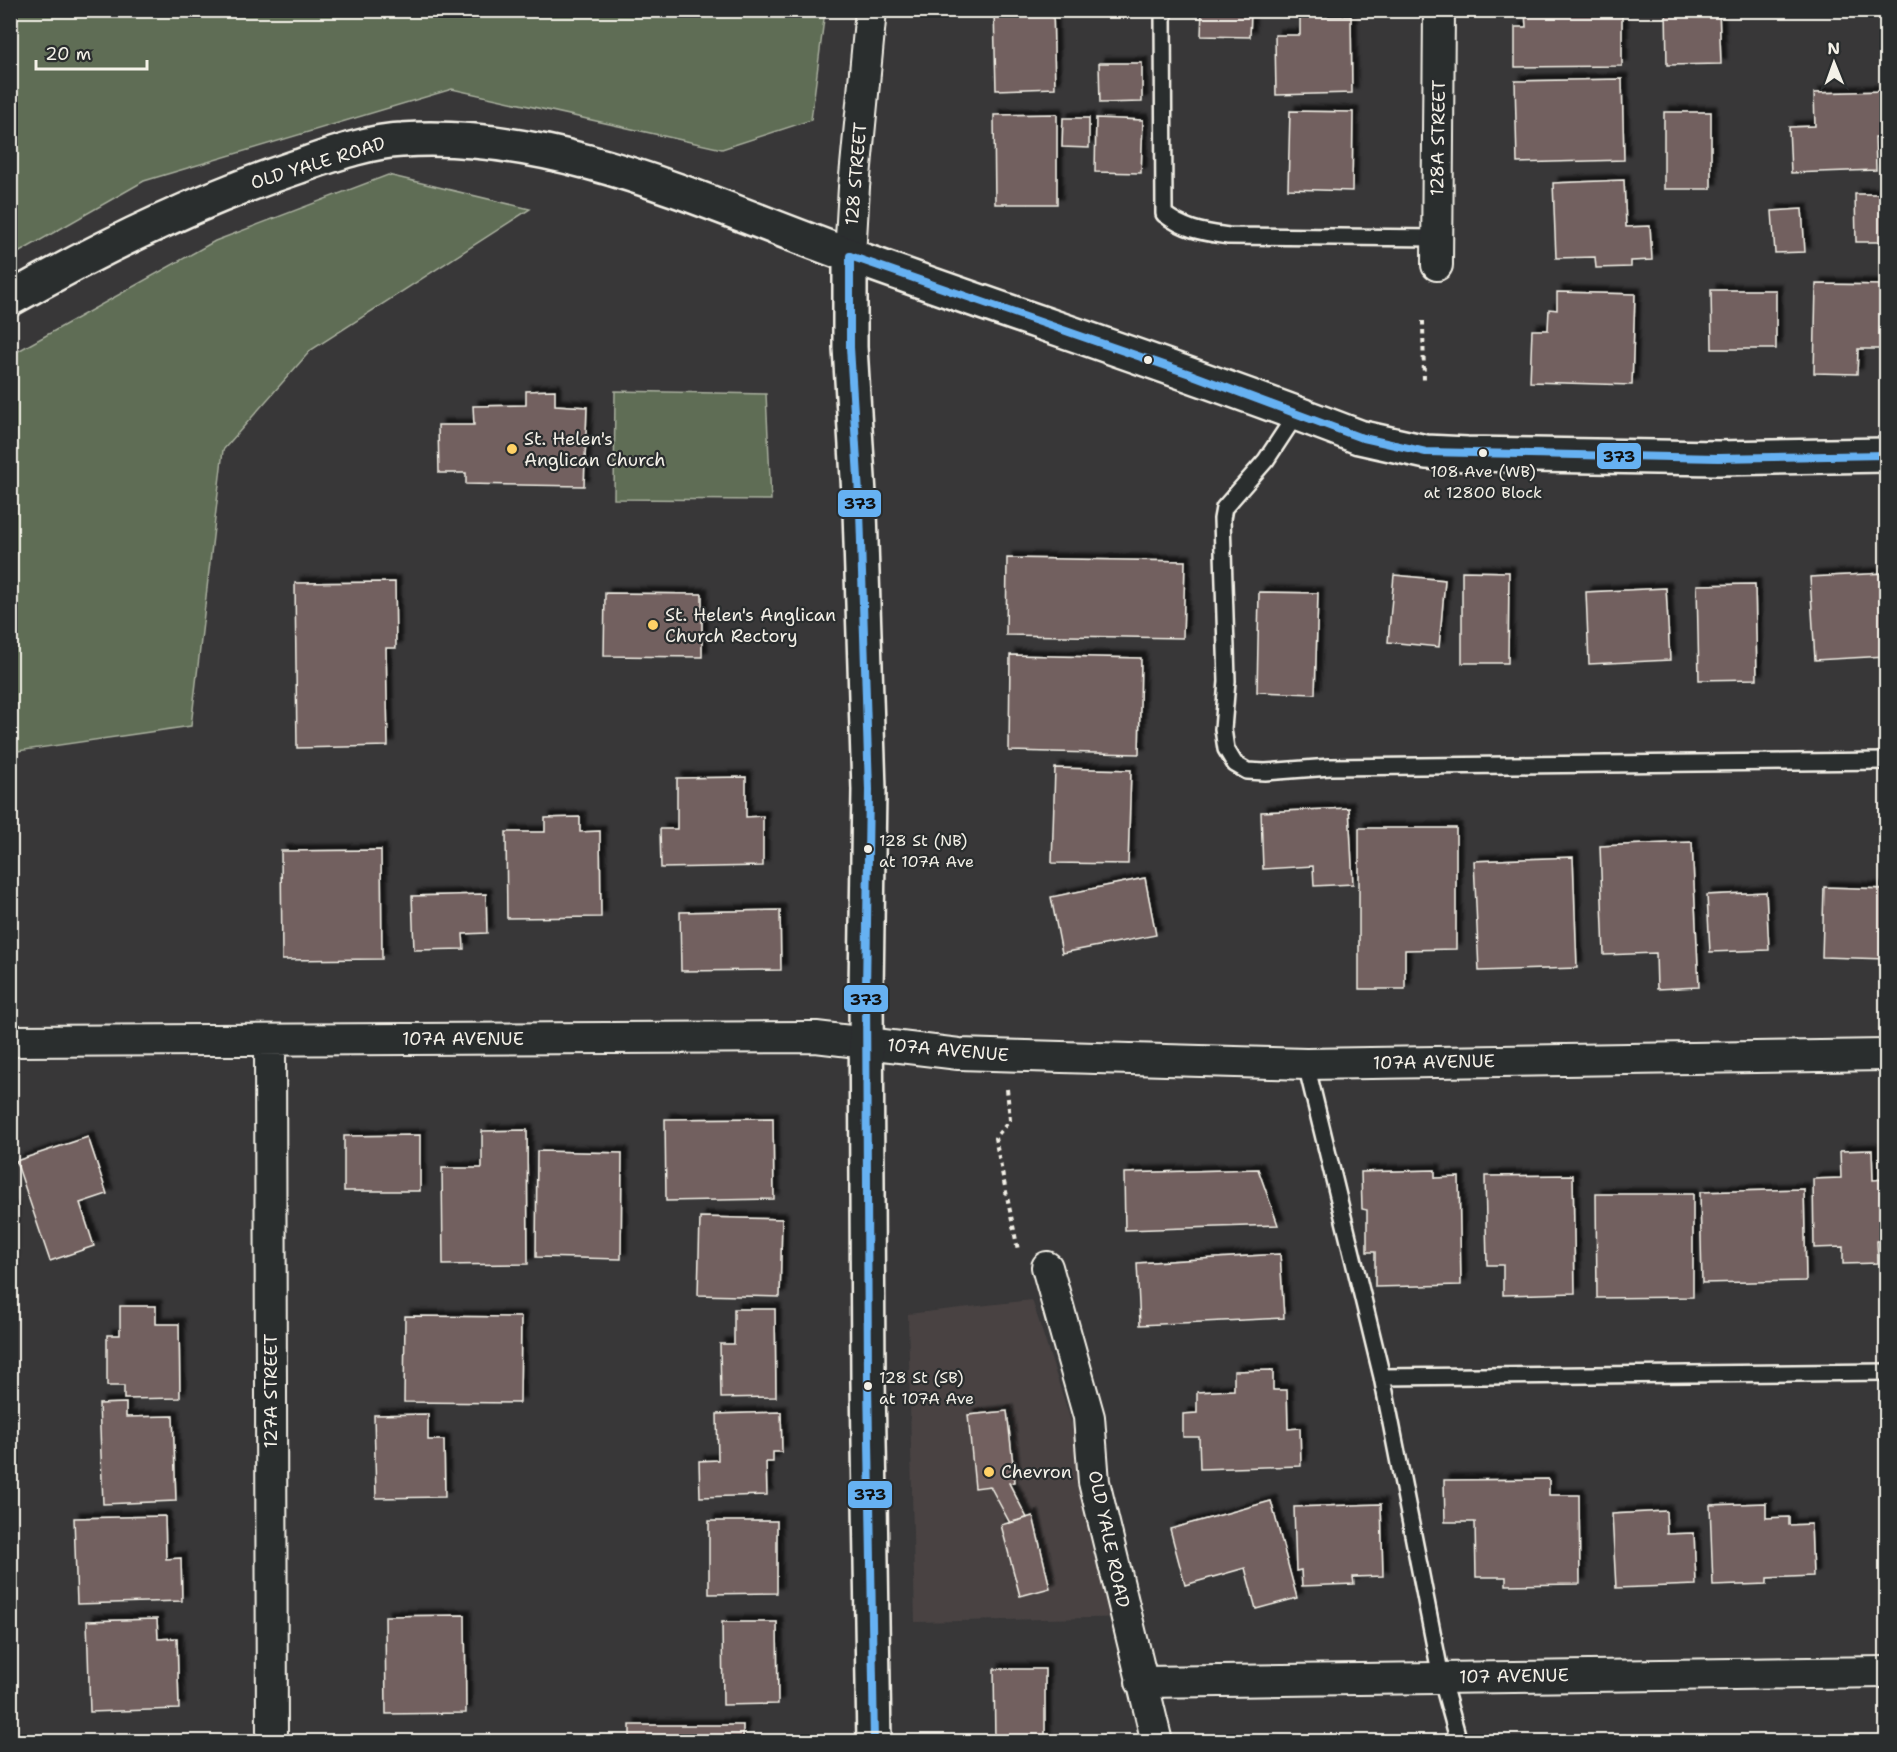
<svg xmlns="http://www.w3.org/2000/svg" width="1897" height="1752" viewBox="0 0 1897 1752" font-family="'Shantell Sans',sans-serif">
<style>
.built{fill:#494343}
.green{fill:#5e6d55;stroke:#a9af9e;stroke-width:1.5}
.building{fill:#72605e;stroke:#f4f1e8;stroke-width:1.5;filter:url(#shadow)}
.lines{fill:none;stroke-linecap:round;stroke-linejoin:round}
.service-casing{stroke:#f4f1e8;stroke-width:20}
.minor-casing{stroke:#f4f1e8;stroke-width:34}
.secondary-casing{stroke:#f4f1e8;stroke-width:38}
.path{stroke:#f4f1e8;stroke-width:4;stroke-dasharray:4.5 4.5;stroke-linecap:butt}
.service{stroke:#2a2d2e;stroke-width:15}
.minor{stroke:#2a2d2e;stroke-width:30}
.secondary{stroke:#2a2d2e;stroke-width:33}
.bus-1-casing{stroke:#2a2d2e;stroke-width:12}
.bus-1{stroke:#66b1f2;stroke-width:8}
.bus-dot{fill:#f4f1e8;stroke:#2a2d2e;stroke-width:2}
.poi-dot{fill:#ffd166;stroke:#2a2d2e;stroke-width:2}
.labels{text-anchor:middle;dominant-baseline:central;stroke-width:4.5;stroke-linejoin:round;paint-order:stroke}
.bus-label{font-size:16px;fill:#f4f1e8;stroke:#2a2d2e;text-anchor:start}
.street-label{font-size:18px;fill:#f4f1e8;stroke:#2a2d2e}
.poi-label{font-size:18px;fill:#f4f1e8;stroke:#2a2d2e;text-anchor:start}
.line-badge{stroke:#2a2d2e;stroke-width:2}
.pale-badge-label{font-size:16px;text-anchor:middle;font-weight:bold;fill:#111}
</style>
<defs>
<filter id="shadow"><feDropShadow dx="5.5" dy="-5.5" stdDeviation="1.5" flood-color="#0009"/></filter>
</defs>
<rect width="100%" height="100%" fill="#383738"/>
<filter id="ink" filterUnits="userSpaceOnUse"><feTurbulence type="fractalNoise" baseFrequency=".0167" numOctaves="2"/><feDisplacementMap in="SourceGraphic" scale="12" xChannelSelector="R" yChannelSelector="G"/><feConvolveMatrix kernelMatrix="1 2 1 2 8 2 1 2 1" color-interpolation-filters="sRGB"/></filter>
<g filter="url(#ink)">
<path class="built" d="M1032 1300 1134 1617 915 1622 908 1314Z"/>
<path class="green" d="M11 10H825V11L811 120 722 149 452 89 144 181 11 257Z
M388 175 530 209 311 350 223 450 191 726 11 752V355L215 241Z
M615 391 766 394 771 500 614 499Z"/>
<path class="building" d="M1053 10 1055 88 996 90 994 11Z
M1126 10H1145V14H1126Z
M1202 10H1251L1250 37 1201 36Z
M1622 10V66L1515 67V27H1526L1525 11Z
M1666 10H1719L1721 64 1667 65Z
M1351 16 1352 93 1276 95 1275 35H1300V17Z
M1099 63H1142V102L1100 103Z
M1622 79 1624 160 1517 163 1515 81Z
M1886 91V137H1875L1876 170 1791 173 1789 127 1815 126 1814 93Z
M1290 111 1353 112 1352 191 1288 189Z
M1664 112H1711V189H1664Z
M1057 114V204H995L994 115Z
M1063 118H1089V148L1062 147Z
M1096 118 1143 120 1141 173 1095 172Z
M1624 180 1626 227 1650 226 1652 260 1631 261V267L1596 268 1595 257 1556 258 1553 183Z
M1855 194H1886V242H1856Z
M1802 209 1805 252 1775 253 1772 211Z
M1816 284 1886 285V349H1858L1857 374 1814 373Z
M1711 290H1776V349H1712Z
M1557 292 1635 294 1632 385 1530 382 1532 330H1548L1549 309 1557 310Z
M555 390V405L587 407 584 486 466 484V473H439L438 425H474L473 406 526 405V391Z
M1007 558 1185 561 1183 638 1006 635Z
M1462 571 1509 572 1508 663H1462Z
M1886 573V656L1815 660 1810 577Z
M1394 575 1445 580 1439 647 1388 642Z
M395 582 396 648H386L388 746 297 748 295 583Z
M1755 584 1757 679 1699 680 1697 585Z
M1666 588 1670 660 1589 664 1586 592Z
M1259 592 1318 593 1315 694 1257 692Z
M605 593 702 594V657L604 656Z
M1010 655 1141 658 1139 754 1009 751Z
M1055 768 1131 770 1128 864 1052 863Z
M746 777V817L763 816V866L661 868 660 829H677V778Z
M1349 808 1353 884 1314 886 1313 866 1263 869 1261 812Z
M580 817V832L600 831 601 917 507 918 506 832H545V818Z
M1359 828H1456V949L1405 950V989H1359Z
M1692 842 1699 987 1657 989 1656 953 1604 955 1600 846Z
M381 850 382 959 282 960 281 851Z
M1573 857 1577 968 1479 971 1474 861Z
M1145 878 1156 935 1062 953 1051 897Z
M1824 887 1886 889V959L1822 957Z
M1766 892 1769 950 1710 952 1707 895Z
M486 894 487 933 463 934 464 949 414 950 412 896Z
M780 910 781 970 681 971 680 912Z
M773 1118 774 1199 666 1201 665 1119Z
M527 1130 528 1264 443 1265 442 1168H482V1131Z
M420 1135V1191H344V1136Z
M88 1137 107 1194 80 1203 94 1246 50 1261 16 1161Z
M1872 1150 1873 1180 1886 1179V1241H1877L1878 1263 1843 1264V1247L1814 1248 1813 1179 1841 1178 1840 1151Z
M537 1151 622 1153 621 1259 536 1257Z
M1258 1169 1278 1225 1125 1230 1124 1173Z
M1435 1170V1178L1459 1177 1461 1285 1375 1287V1252H1367V1210L1362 1209 1361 1172Z
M1573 1175 1575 1293 1503 1295V1265H1487L1485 1176Z
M1804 1189 1806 1281 1702 1283 1700 1192Z
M1596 1194H1693V1297L1597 1298Z
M10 1209H13L12 1273H10Z
M700 1217 782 1219 780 1297 698 1295Z
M1280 1254 1284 1318 1140 1325 1137 1263Z
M120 1306H156V1324H179L180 1398 124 1399V1386H107V1335H120Z
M734 1309H775L776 1397 721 1398 720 1344H734Z
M405 1316 521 1317 520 1403 404 1402Z
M1273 1370V1390H1287L1288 1429 1300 1428 1301 1466 1200 1469 1199 1437H1183V1414L1197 1413V1392L1234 1390V1371Z
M126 1403V1417L173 1416 176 1501 103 1504 99 1404Z
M1007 1411 1015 1482 1009 1483 1027 1518 1010 1523 990 1486 975 1488 968 1415Z
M781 1412 782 1452H773V1462H766L767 1495 700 1497 699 1461 718 1460 717 1414Z
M428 1414V1440H444L445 1497 376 1498 374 1415Z
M1549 1479V1495H1579L1580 1584 1506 1585V1577H1476L1475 1522H1445L1444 1480Z
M1271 1501 1297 1598 1256 1609 1245 1568 1185 1585 1170 1529Z
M1766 1503V1518L1789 1517V1525L1811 1524 1813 1576 1767 1578V1584L1713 1586 1710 1505Z
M1381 1504 1383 1576 1353 1577 1354 1584 1302 1586 1301 1570 1296 1571 1294 1507Z
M1666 1511 1667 1534 1694 1533 1696 1585 1616 1588 1612 1514Z
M165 1516 166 1559 181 1558 182 1601 77 1604 74 1518Z
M1033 1516 1050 1588 1020 1596 1001 1525Z
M709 1521H777V1593L709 1594Z
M465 1615 466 1713 386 1714 385 1616Z
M157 1619 158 1639 177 1638 179 1709 90 1712 87 1621Z
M722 1622H777L778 1704 723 1705Z
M994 1669H1045V1742H995Z
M630 1725H743V1742H630Z"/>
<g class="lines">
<g class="service-casing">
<path id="service" d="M1163 10 1164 214C1185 230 1202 232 1228 236L1437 238
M1297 413 1266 460 1224 508 1222 519 1227 681 1223 729 1226 749 1235 764 1247 771 1265 772 1330 767 1886 761
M1306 1064 1382 1377 1441 1677 1459 1742
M1382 1377 1886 1372"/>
</g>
<g class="minor-casing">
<path id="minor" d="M850 256 854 187 871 10
M1437 265 1439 10
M270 1040 272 1742
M10 1041 816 1037 959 1054 1306 1064 1886 1055
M1047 1267 1089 1417 1094 1482 1157 1742
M1141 1682 1886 1672"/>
</g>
<g class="secondary-casing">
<path id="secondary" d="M850 256V347L860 511 869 790 866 990 868 1381 874 1742
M10 299C102 247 198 200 297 167 329 156 369 141 402 140 560 130 706 204 851 256 1020 317 1191 372 1359 437L1426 452 1467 454 1718 458 1886 455"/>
</g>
<path class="path" d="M1423 321 1424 383
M1007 1089 1010 1120 995 1138 1018 1250"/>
<use href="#service" class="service"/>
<use href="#minor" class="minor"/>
<use href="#secondary" class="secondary"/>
<g class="bus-1-casing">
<path id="bus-1" d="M850 256V347L860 511 869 790 866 990 868 1381 874 1742
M850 256 1190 374 1359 437 1426 452 1718 458 1886 455"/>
</g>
<use href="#bus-1" class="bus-1"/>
</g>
</g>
<g class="bus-dot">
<circle cx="1148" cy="360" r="5"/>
<circle cx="1483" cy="453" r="5"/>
<circle cx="868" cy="849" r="5"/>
<circle cx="868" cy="1386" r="5"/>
</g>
<g class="poi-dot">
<circle cx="512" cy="449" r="6"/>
<circle cx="653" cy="625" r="6"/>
<circle cx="989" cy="1472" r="6"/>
</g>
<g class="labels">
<g class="bus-label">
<text x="1483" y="471" text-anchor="middle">108 Ave (WB)<tspan x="1483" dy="21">at 12800 Block</tspan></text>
<text x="879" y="840">128 St (NB)<tspan x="879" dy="21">at 107A Ave</tspan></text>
<text x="879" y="1377">128 St (SB)<tspan x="879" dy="21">at 107A Ave</tspan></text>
</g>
<g class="street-label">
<text transform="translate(1438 138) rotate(-89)">128A STREET</text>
<text transform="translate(318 163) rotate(-17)">OLD YALE ROAD</text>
<text transform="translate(856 174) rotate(-85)">128 STREET</text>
<text x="463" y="1039">107A AVENUE</text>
<text transform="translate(948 1050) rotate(5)">107A AVENUE</text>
<text transform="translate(1434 1062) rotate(-1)">107A AVENUE</text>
<text transform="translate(271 1391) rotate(-90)">127A STREET</text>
<text transform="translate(1109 1539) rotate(78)">OLD YALE ROAD</text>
<text transform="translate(1514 1676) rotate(-1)">107 AVENUE</text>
</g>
<g class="poi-label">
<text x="524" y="439">St. Helen's<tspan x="524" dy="21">Anglican Church</tspan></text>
<text x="665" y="615">St. Helen's Anglican<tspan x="665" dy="21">Church Rectory</tspan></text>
<text x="1001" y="1472">Chevron</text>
</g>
</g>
<g class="line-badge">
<rect x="1596" y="442" width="46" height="28" rx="6" fill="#66b1f2"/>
<rect x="837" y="489" width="45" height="29" rx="6" fill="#66b1f2"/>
<rect x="843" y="984" width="46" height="29" rx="6" fill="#66b1f2"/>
<rect x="847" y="1480" width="46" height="29" rx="6" fill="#66b1f2"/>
</g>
<g class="pale-badge-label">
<text x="1619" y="462">373</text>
<text x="860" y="509">373</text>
<text x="866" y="1005">373</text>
<text x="870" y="1500">373</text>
</g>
<rect width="1897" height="1752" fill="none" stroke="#2a2d2e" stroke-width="36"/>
<rect x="18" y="18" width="1861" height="1716" fill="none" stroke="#f4f1e8" stroke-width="2" filter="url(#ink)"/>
<g transform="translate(1834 63) rotate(359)" stroke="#2a2d2e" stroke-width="4.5" paint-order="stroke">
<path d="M0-4.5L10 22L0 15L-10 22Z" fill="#f4f1e8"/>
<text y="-9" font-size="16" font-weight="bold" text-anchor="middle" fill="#f4f1e8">N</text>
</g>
<path d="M36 60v9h111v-9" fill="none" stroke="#f4f1e8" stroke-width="3"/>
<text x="45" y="60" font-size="18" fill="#f4f1e8" stroke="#2a2d2e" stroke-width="4.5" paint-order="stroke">20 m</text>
</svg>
